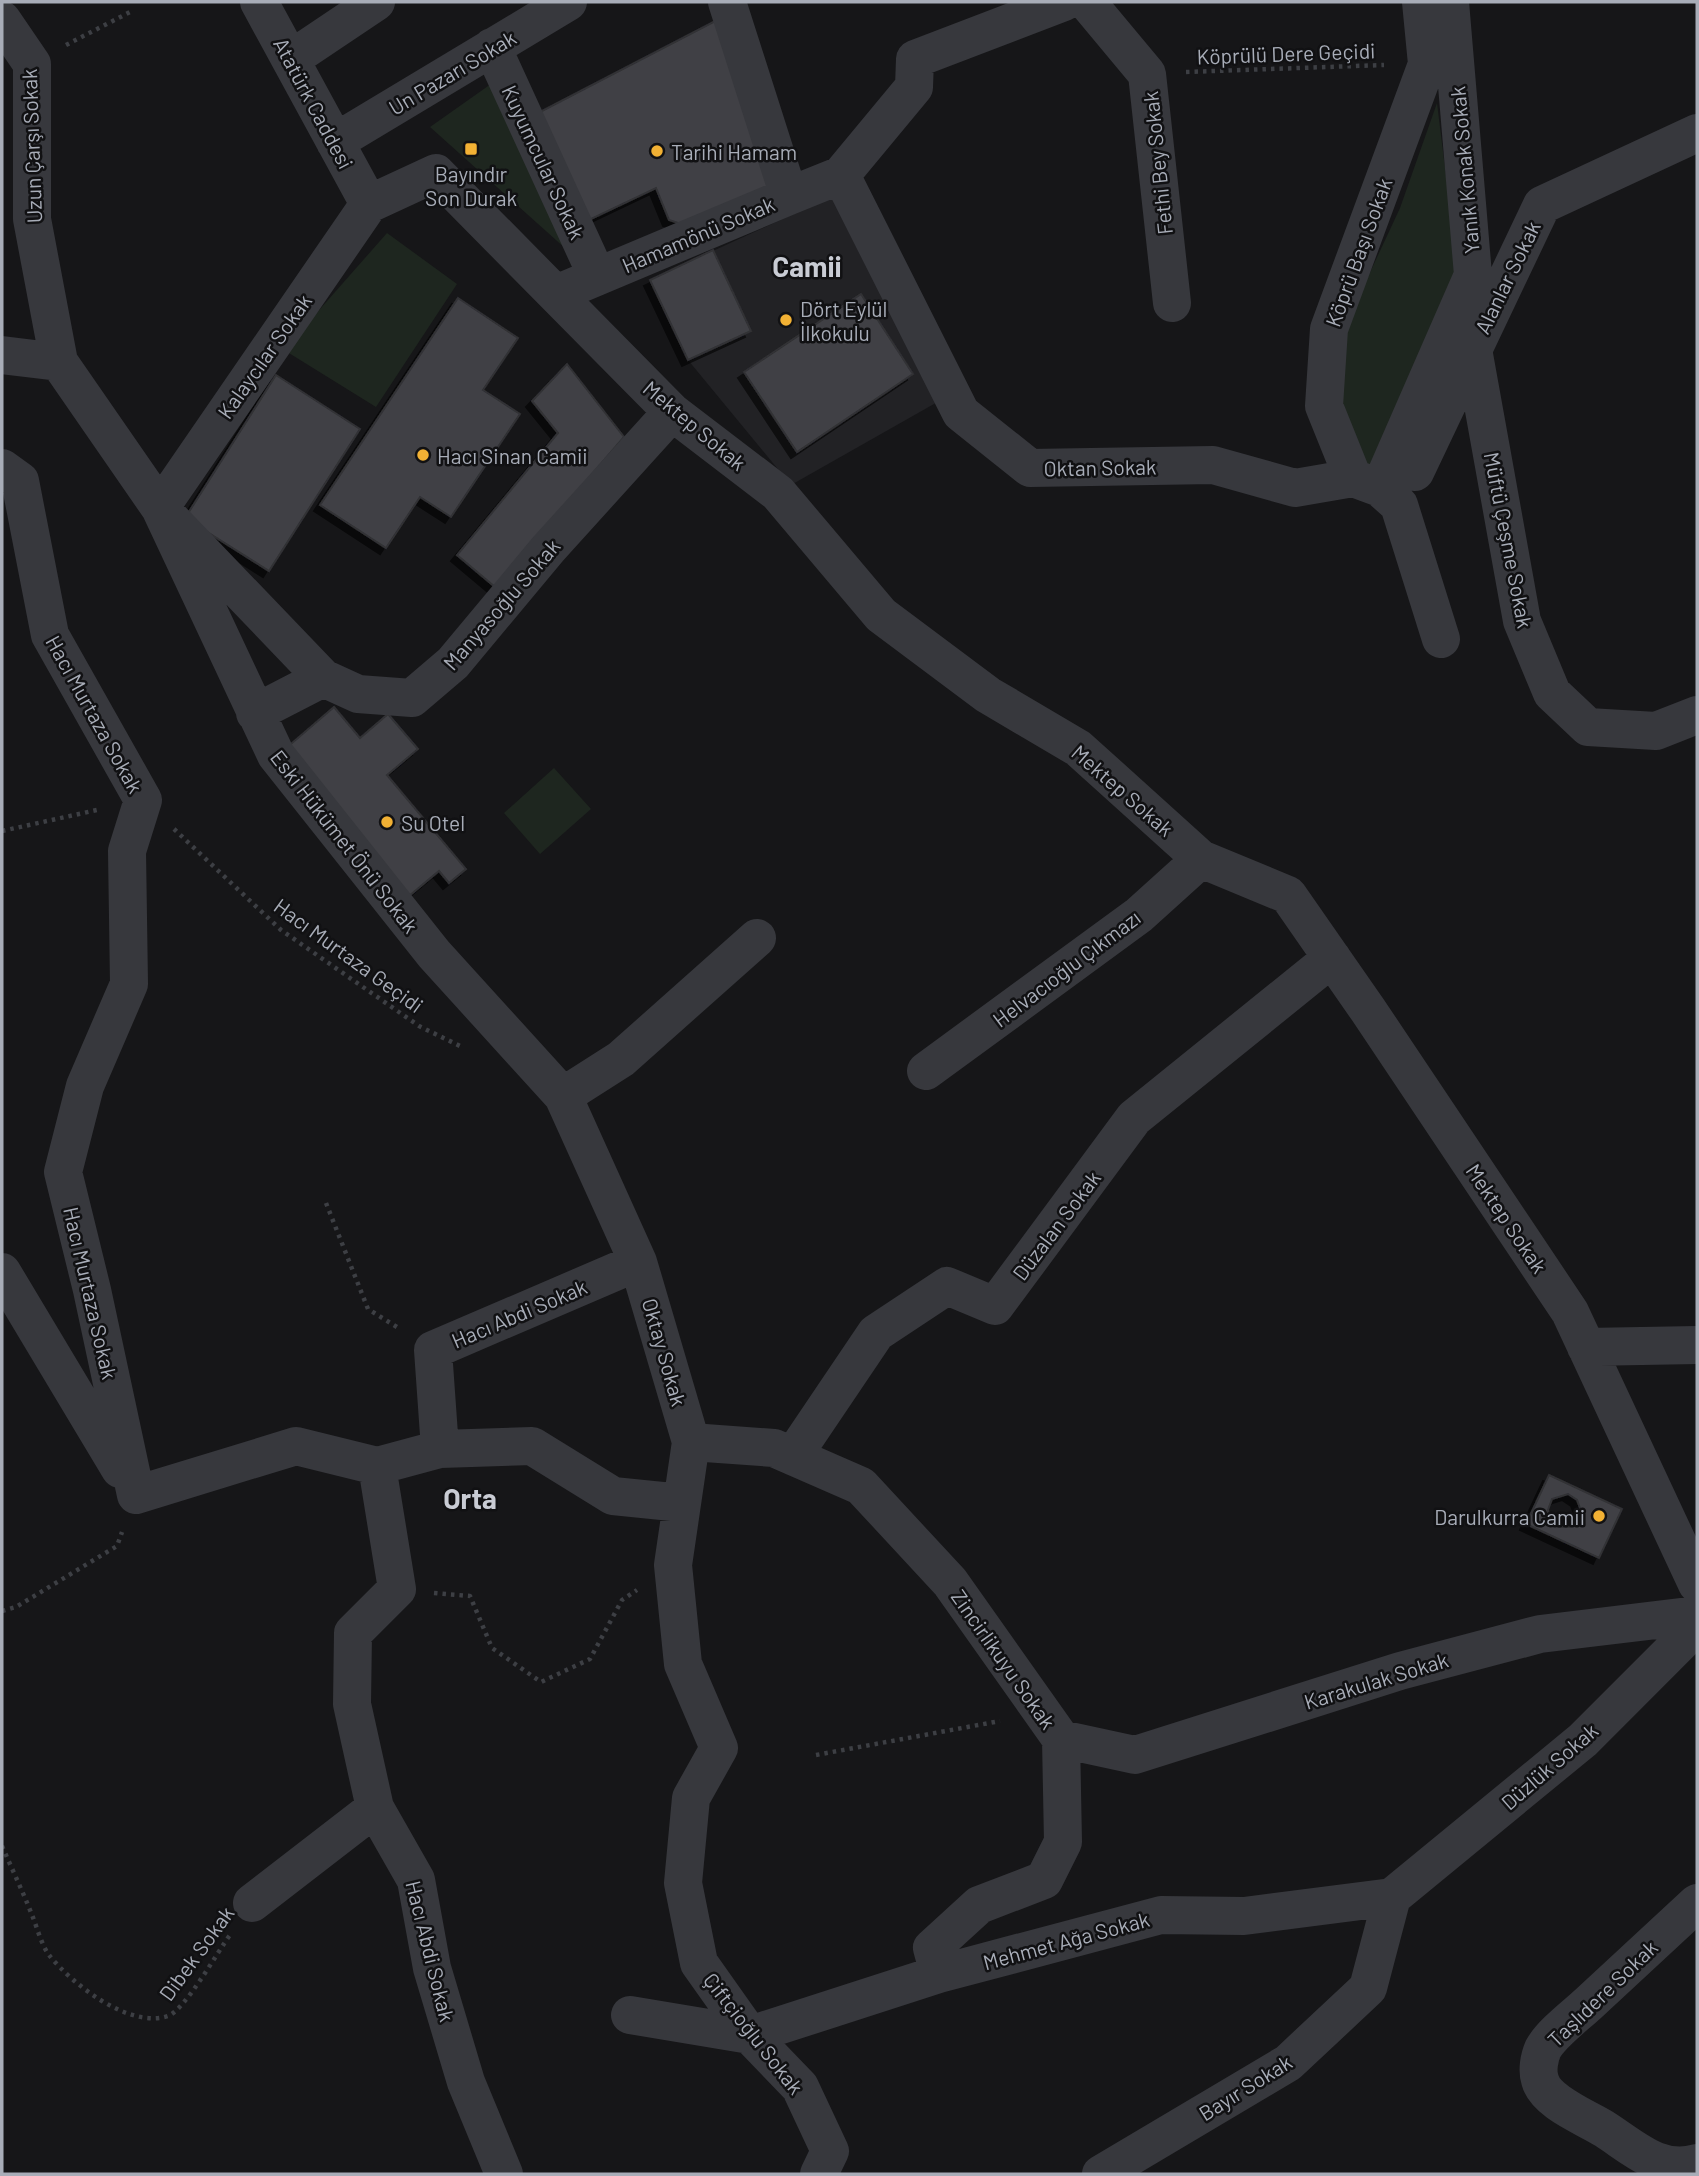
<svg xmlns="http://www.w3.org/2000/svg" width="1699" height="2176" viewBox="0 0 1699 2176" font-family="Barlow,sans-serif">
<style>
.built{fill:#222225}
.green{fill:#1e261f}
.building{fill:#404145;stroke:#303034;stroke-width:2;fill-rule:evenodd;filter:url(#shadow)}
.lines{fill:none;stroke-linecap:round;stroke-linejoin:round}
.path{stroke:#3d3f44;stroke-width:4.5;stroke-dasharray:3.5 5;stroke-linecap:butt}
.minor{stroke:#37383d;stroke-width:38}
.poi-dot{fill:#f2b134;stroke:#111113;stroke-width:2.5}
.labels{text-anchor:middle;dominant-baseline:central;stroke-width:5;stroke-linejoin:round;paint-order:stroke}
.street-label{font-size:21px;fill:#a8adb8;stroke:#111113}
.poi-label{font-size:21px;fill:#a8adb8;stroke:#111113;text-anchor:start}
.district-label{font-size:28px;font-weight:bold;fill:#c9ccd4;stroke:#111113}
</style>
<defs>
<filter id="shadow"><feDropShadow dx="-6" dy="6" stdDeviation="0" flood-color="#0009"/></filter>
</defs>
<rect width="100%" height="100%" fill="#161618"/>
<path class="built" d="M841 192 941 400 791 485 688 360 650 280Z"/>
<path class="green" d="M498 79 566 249 430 127Z
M1437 103 1459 281 1372 479 1343 416 1339 339 1400 208Z
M387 233 457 284 376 407 284 350Z
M554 768 591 809 540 854 504 813Z"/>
<path class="building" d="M721 18 772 190 690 227 669 220 656 188 587 221 538 113Z
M713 250 751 331 688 360 650 280Z
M861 294 913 374 797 452 744 372Z
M458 298 518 338 483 390 520 414 451 517 420 497 386 548 320 505Z
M567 364 624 437 495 587 457 555 558 433 532 401Z
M276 375 360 429 269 571 185 518Z
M334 707 360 738 388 714 418 749 387 775 466 869 449 883 439 871 409 896 285 749Z
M1549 1475 1622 1509 1599 1558 1526 1524ZM1568 1494 1577 1500 1581 1511 1580 1516 1574 1525 1569 1527H1558L1550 1520 1548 1510 1552 1499Z"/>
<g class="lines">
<path class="path" d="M66 45 132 11
M1186 72 1384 65
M174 829 281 930 419 1026 462 1047
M2 831 97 810
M326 1203 368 1309 400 1329
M434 1593 470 1596 492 1648 541 1682 590 1659 622 1600 637 1590
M2 1611 16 1607 117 1546 122 1532
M816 1755 1000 1721
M2 1846C12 1869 23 1892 32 1915 37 1927 41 1944 49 1955 72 1984 129 2029 168 2016 185 2010 218 1951 230 1935"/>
<path class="minor" d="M259 2 369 204
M727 2 789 196
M1087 2 1147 74 1172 303
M1421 2 1427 64 1329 329 1324 406 1353 478 1380 488 1399 505 1441 639
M2 20 32 64V219L59 362 160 508 276 755 434 954 563 1096 638 1262 691 1442 673 1565 683 1664 719 1748 691 1798 683 1883 699 1963 750 2035 800 2087 830 2151 819 2174
M492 47 597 276
M291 59 376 2
M335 142 568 2
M841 175 961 413 1030 468 1213 465 1295 488 1353 478
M369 204 436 173 672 412 778 493 881 615 988 695 1078 748 1201 859 1288 895 1368 1010 1570 1312 1697 1584
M556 294 789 196 841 175 914 87 915 59 1064 2
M1473 349 1522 621 1552 693 1588 727 1656 731 1697 715
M2 355 59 362
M2 468 20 481 50 635 143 800 127 851 129 984 85 1086 63 1172 92 1290 136 1495
M1415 472 1542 205 1697 133
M1380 488 1473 275 1450 2
M323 678 160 508 369 204
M255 713 323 678 358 694 412 698 453 663 548 549 672 412
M926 1071 1139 915 1201 859
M563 1096 621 1059 757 938
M2 1272 120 1469
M1586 1347 1697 1345
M691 1442 774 1448 861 1486 950 1582 1061 1739 1063 1842 1044 1880 979 1905 932 1948 939 1974
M440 1449 532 1446 613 1496 682 1503
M793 1456 876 1333 947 1286 995 1306 1134 1118 1332 958
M136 1495 296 1446 377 1466
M1061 1739 1135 1755 1400 1671 1540 1634 1697 1615
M1392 1897 1583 1740 1697 1626
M252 1903 375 1808
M1697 1903C1661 1936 1625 1970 1588 2004 1575 2016 1551 2034 1543 2049 1539 2058 1537 2071 1540 2080 1546 2103 1588 2118 1606 2130 1635 2149 1661 2174 1697 2163
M630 2015 750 2035 939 1974 1161 1915 1244 1916 1392 1897
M504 2174 466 2082 432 1968 416 1880 375 1808 352 1704 353 1633 397 1589 377 1466 440 1449 433 1350 638 1262
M1101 2174 1288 2063 1368 1988 1392 1897"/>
</g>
<g class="poi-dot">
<rect x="464" y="142" width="14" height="14" rx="3.5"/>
<circle cx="657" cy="151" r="7"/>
<circle cx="786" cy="320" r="7"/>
<circle cx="423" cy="455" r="7"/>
<circle cx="387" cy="822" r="7"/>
<circle cx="1599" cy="1516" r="7"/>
</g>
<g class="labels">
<g class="street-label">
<text transform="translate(1286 53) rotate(-2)">Köprülü Dere Geçidi</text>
<text transform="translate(452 72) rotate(-31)">Un Pazarı Sokak</text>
<text transform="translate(314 103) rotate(62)">Atatürk Caddesi</text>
<text transform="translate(31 146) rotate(-92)">Uzun Çarşı Sokak</text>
<text transform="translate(544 162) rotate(65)">Kuyumcular Sokak</text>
<text transform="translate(1157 163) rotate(-96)">Fethi Bey Sokak</text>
<text transform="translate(1464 170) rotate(-95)">Yanık Konak Sokak</text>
<text transform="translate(698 234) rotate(-23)">Hamamönü Sokak</text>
<text transform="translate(1358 252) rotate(-70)">Köprü Başı Sokak</text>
<text transform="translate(1507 277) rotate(-64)">Alanlar Sokak</text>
<text transform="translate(264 356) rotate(-55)">Kalaycılar Sokak</text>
<text transform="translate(695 425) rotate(40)">Mektep Sokak</text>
<text transform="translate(1100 467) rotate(-1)">Oktan Sokak</text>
<text transform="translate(1509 540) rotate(79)">Müftü Çeşme Sokak</text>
<text transform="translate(501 604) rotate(-49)">Manyasoğlu Sokak</text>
<text transform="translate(95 714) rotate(61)">Hacı Murtaza Sokak</text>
<text transform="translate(1123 790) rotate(41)">Mektep Sokak</text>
<text transform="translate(345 841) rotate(52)">Eski Hükümet Önü Sokak</text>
<text transform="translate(349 955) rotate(36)">Hacı Murtaza Geçidi</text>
<text transform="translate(1066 968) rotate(-37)">Helvacıoğlu Çıkmazı</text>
<text transform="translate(1507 1218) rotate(56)">Mektep Sokak</text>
<text transform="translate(1056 1225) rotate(-53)">Düzalan Sokak</text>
<text transform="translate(91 1293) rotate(77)">Hacı Murtaza Sokak</text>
<text transform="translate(519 1313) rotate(-23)">Hacı Abdi Sokak</text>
<text transform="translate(665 1352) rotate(74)">Oktay Sokak</text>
<text transform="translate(1004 1659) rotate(55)">Zincirlikuyu Sokak</text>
<text transform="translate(1376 1680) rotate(-17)">Karakulak Sokak</text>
<text transform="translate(1549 1766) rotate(-41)">Düzlük Sokak</text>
<text transform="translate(1066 1940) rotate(-15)">Mehmet Ağa Sokak</text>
<text transform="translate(431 1951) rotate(76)">Hacı Abdi Sokak</text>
<text transform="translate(196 1953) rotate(-54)">Dibek Sokak</text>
<text transform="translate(1602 1993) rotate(-44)">Taşlıdere Sokak</text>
<text transform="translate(754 2033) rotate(52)">Çiftçioğlu Sokak</text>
<text transform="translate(1245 2087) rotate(-32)">Bayır Sokak</text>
</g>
<g class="poi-label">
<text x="671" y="151">Tarihi Hamam</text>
<text x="471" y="173" text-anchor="middle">Bayındır<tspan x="471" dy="24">Son Durak</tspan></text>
<text x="800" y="308">Dört Eylül<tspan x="800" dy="24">İlkokulu</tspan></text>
<text x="437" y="455">Hacı Sinan Camii</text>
<text x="401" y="822">Su Otel</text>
<text x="1585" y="1516" text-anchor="end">Darulkurra Camii</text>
</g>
<g class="district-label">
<text x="807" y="266">Camii</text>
<text x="470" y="1498">Orta</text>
</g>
</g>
<rect width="1699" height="2176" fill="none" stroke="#a8adb8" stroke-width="7"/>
</svg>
